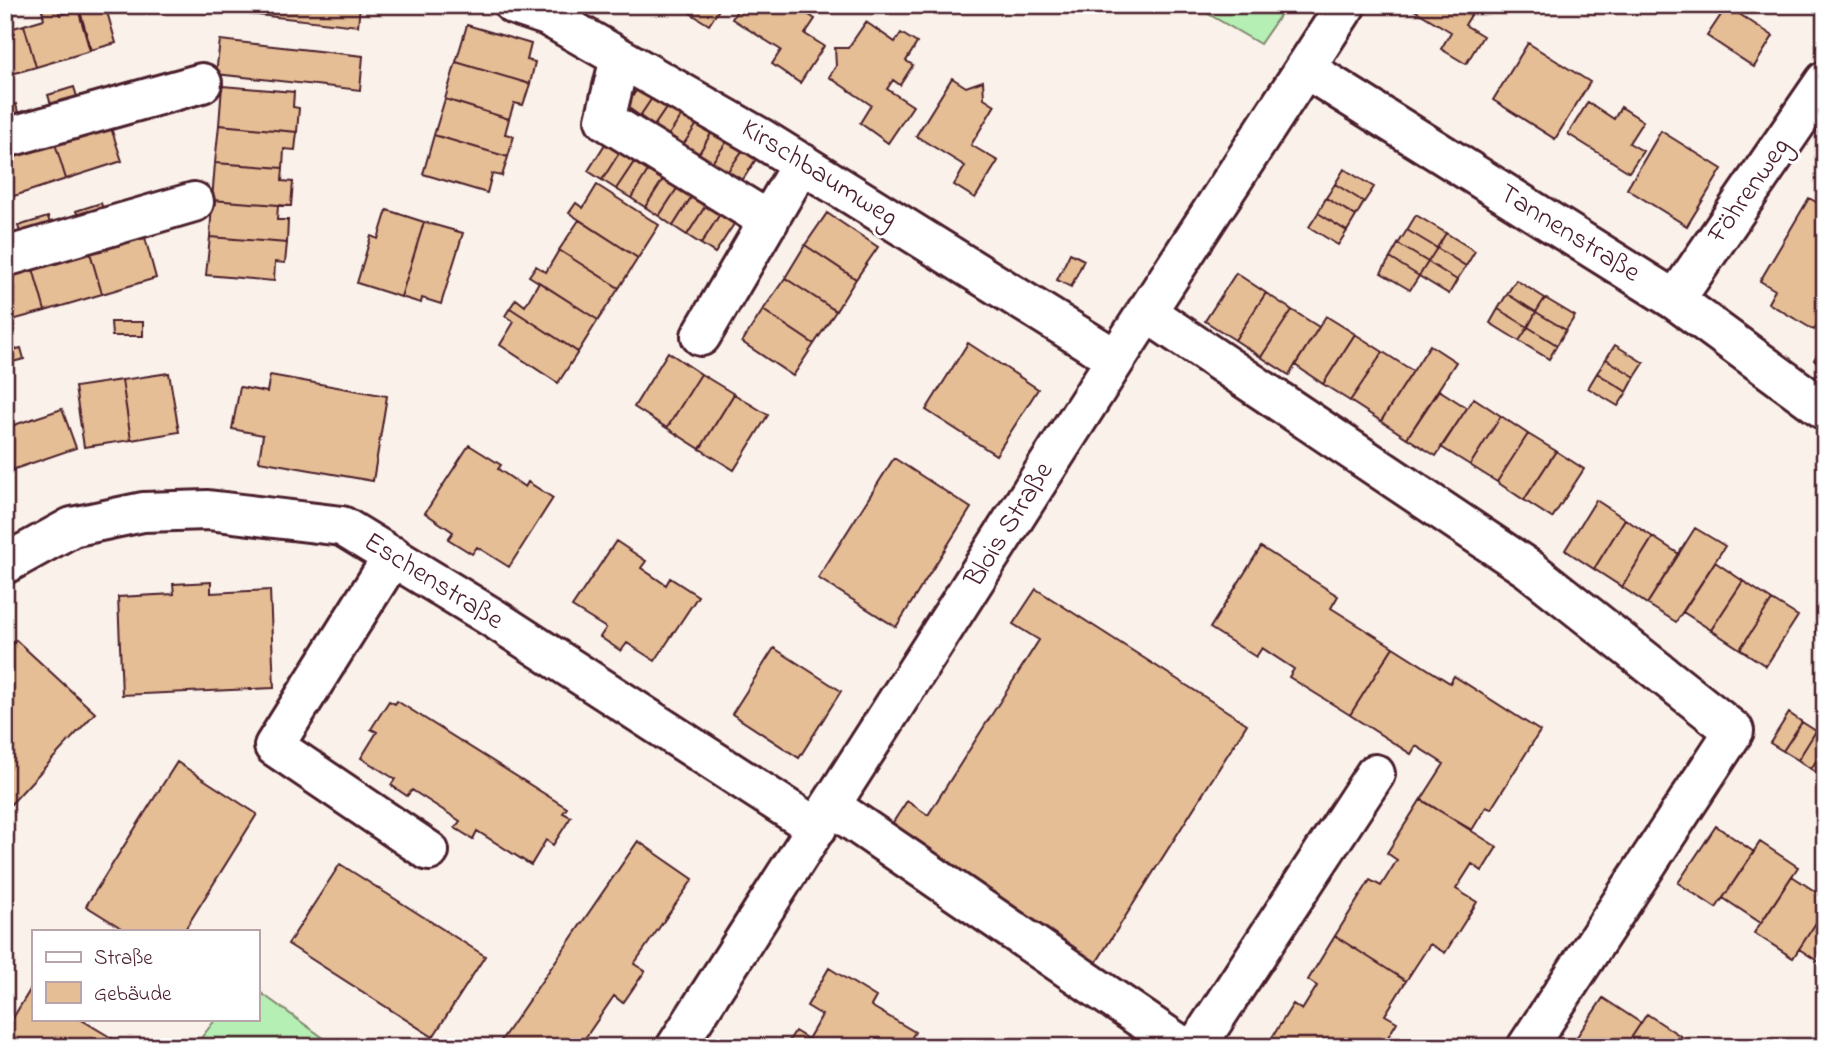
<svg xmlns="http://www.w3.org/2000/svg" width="1830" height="1052" viewBox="0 0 1830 1052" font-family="'Indie Flower',sans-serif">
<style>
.green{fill:#b5efb4;stroke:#808770;stroke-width:2}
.building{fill:#e5be96;stroke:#4a1f2b;stroke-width:2}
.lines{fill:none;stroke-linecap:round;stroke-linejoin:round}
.minor-casing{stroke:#4a1f2b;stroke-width:44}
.minor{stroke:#fff;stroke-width:38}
.labels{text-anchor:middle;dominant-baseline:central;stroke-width:6;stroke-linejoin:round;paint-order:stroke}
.street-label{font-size:28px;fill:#4a1f2b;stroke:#fff}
</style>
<rect width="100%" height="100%" fill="#faf2ea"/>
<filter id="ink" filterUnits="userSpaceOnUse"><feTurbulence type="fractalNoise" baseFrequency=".0143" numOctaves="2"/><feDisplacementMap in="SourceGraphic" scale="14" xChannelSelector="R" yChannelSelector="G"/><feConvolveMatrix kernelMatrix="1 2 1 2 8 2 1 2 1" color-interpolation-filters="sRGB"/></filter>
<g filter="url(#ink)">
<path class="green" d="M1193 5H1287L1260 44Z
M257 990 336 1047H194L216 1019H257Z"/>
<path class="building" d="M99 5H105L116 43 91 50 80 11Z
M222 5H360L358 26 221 11Z
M695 5H722L709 25 690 13Z
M740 5H811L806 13 815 19 805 34 824 46 800 83 772 64 781 50 732 19Z
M1406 5H1477L1465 25 1483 36 1466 64 1441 49 1451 32Z
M57 6 60 15 78 9 90 51 36 67 24 25 44 19 42 10Z
M1727 6 1773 36 1754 67 1707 36Z
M866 22 895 42 901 33 917 43 906 61 913 65 900 85 893 80 887 89 913 106 888 143 860 123 871 105 829 77 836 66 835 48H848Z
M24 25 36 67 5 76V27L6 30Z
M467 25 531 44 527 60 535 62 530 84 456 62Z
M220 40 363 56 360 90 216 74Z
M1528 43 1590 82 1555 139 1493 100Z
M456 62 530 84 523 105 514 103 509 119 445 99Z
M952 78 966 87 983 81 984 98 995 105 971 145 998 161 975 198 954 185 965 166 916 136Z
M644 79 658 89 640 116 626 106Z
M222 86 294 92 293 107 299 108 297 132 219 125Z
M74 87 79 103 53 111 48 95Z
M658 89 673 98 654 126 640 116Z
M673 98 687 108 668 136 654 126Z
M445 99 509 119 505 134 514 136 508 157 434 135Z
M1588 102 1614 119 1621 107 1643 121 1629 143 1643 151 1629 172 1568 134Z
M16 104 19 117 5 121V107Z
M687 108 701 118 683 145 668 136Z
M701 118 715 127 698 155 683 145Z
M108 119 122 161 66 179 53 137Z
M219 125 297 132 295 150 284 149 283 168 215 163Z
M715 127 730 137 711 164 698 155Z
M1661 131 1722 169 1687 226 1627 189Z
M434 135 508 157 502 176 492 174 487 193 423 174Z
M53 137 66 179 11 197 5 178V152Z
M730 137 745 147 726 174 711 164Z
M607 141 621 150 602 180 588 171Z
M745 147 758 156 740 184 726 174Z
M621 150 636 159 616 189 602 180Z
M636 159 649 169 631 198 616 189Z
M215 163 283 168 282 181 293 182 291 206 212 200Z
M649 169 664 178 645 207 631 198Z
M1344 169 1374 187 1364 202 1335 184Z
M664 178 678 187 659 216 645 207Z
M1335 184 1364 202 1356 216 1326 198Z
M597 185 659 225 638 258 569 213 576 203 583 208Z
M678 187 692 196 673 226 659 216Z
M692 196 706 205 687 235 673 226Z
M1326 198 1356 216 1347 231 1318 213Z
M1809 198 1825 207V311L1814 330 1768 303 1775 290 1760 281Z
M212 200 278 205 277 220H288L287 243 210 237Z
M101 203 105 215 80 223 76 211Z
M706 205 720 214 701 244 687 235Z
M387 210 424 222 401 297 357 283 371 236 378 239Z
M827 213 878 247 856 279 805 245Z
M1318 213 1347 231 1338 245 1309 227Z
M720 214 734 224 715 253 701 244Z
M1416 215 1446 233 1437 248 1407 230Z
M48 217 52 229 22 238 18 226Z
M579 220 638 258 619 288 559 250Z
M424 222 463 233 441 304 422 298 421 303 401 297Z
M1407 230 1437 248 1428 262 1398 244Z
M1446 233 1475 251 1466 266 1437 248Z
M144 234 156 278 102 294 89 249Z
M210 237 287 243 285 263 275 262 274 281 206 275Z
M1398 244 1428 262 1419 276 1390 258Z
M805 245 856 279 836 311 785 278Z
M1437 248 1466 266 1457 280 1428 262Z
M89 249 102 294 45 311 32 265Z
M559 250 619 288 598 320 529 276 536 266 546 272Z
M1070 253 1084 260 1071 287 1057 280Z
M1390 258 1419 276 1410 290 1381 273Z
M1428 262 1457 280 1449 294 1419 276Z
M32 265 45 311 5 322V267Z
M1236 273 1266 293 1235 340 1205 321Z
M785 278 836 311 814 344 763 310Z
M1516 280 1545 298 1536 312 1507 294Z
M539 282 598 320 578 352 510 308 516 299 525 306Z
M1266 293 1292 310 1261 357 1235 340Z
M1507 294 1536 312 1528 327 1498 309Z
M1545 298 1575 316 1566 330 1536 312Z
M510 308 578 352 558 383 500 345 514 322 505 316Z
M1498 309 1528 327 1519 341 1490 323Z
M763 310 814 344 793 376 742 342Z
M1292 310 1319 327 1289 375 1261 357Z
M1536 312 1566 330 1557 345 1528 327Z
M1326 316 1355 334 1323 384 1295 365Z
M111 322H143V336H112Z
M1528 327 1557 345 1549 359 1519 341Z
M1355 334 1383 352 1350 401 1323 384Z
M1825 342V366L1814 360Z
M968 343 1038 389 996 455 926 410Z
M1430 345 1456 362 1407 438 1381 421Z
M1615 345 1644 363 1635 377 1606 359Z
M21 348 24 359 5 364V352Z
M668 352 701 374 667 428 634 407Z
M1383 352 1413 371 1381 421 1350 401Z
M1606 359 1635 377 1627 392 1597 373Z
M169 373 179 432 131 440 122 380Z
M1597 373 1627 392 1618 406 1588 388Z
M701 374 734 394 700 449 667 428Z
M270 375 387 396 373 481 259 461 263 435 232 429 240 387 267 392Z
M122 380 131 440 84 447 75 387Z
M1439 390 1467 408 1436 456 1407 438Z
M734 394 768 415 734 470 700 449Z
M1474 398 1501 416 1470 465 1441 447Z
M62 409 76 448 9 471 5 461V428Z
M1501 416 1528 434 1497 482 1470 465Z
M1528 434 1556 451 1524 500 1497 482Z
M469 445 501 465 498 469 525 487 528 482 553 498 509 567 477 547 472 554 448 539 453 532 425 513Z
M1556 451 1584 469 1552 518 1524 500Z
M894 458 971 508 896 627 818 578Z
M1596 500 1625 519 1594 569 1565 550Z
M1625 519 1653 537 1622 587 1594 569Z
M1695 528 1725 546 1676 622 1647 604Z
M1653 537 1679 554 1647 604 1622 587Z
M616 541 646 561 641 568 666 585 670 578 698 596 655 661 627 643 621 651 600 637 606 628 572 607Z
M1261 547 1338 596 1331 608 1393 647 1350 715 1289 677 1294 669 1262 648 1256 657 1210 628Z
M1715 562 1743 581 1711 630 1683 612Z
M1743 581 1772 600 1740 649 1711 630Z
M211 582V593L270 590 274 688 122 695 118 597 174 594 173 584Z
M1036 589 1247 724 1094 966 886 833 907 801 928 815 1039 640 1013 624Z
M1772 600 1798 616 1766 666 1740 649Z
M1825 617V637L1816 631Z
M16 640 95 713 11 804 5 798V651Z
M1393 647 1450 683 1454 676 1540 731 1491 809 1486 807 1472 830 1421 800 1444 764 1416 746 1411 754 1350 715Z
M774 648 841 691 799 758 732 714Z
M389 701 395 704 397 701 567 808 563 813 571 817 553 845 546 840 531 865 477 831 473 839 455 828 460 821 412 790 407 796 391 785 395 779 361 758 377 732 371 729Z
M1789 713 1802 722 1783 751 1770 743Z
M1802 722 1816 731 1798 760 1783 751Z
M1816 731 1825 736V747L1811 769 1798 760Z
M1825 747V778L1811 769Z
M177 762 257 814 184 931H126L86 906Z
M1421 799 1497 847 1482 871 1472 864 1456 889 1477 902 1445 953 1430 944 1406 981 1335 936 1370 880 1381 886 1397 860 1387 853Z
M1716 826 1754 852 1716 908 1678 883Z
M638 841 693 879 634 964 645 971 623 1003 614 996 579 1047H507L500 1042Z
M1760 842 1798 867 1761 923 1723 898Z
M340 864 485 956 433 1037 288 944Z
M1792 876 1825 898V909L1793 958 1754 933Z
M1825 909V966L1799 949Z
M1335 936 1406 981 1385 1015 1397 1022 1382 1047H1266L1293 1004 1302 1010 1317 986 1308 980Z
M829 968 876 997 871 1006 915 1032 906 1047H785L795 1031 808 1039 822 1015 807 1006Z
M30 990 33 992V1019H80L115 1040 111 1047H5V1031Z
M1603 998 1641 1023 1625 1047H1570Z
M1647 1014 1685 1039 1680 1047H1625Z"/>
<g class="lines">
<g class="minor-casing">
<path id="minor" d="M514 5 547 16 759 137 1116 359
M620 58 605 120 769 221
M1306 69 1675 300 1825 410
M5 138 202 83
M5 257 194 202
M1675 300 1825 81
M1146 312 1529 569 1734 731 1527 1047
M701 336 802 163
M393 556 274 746 429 851
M5 564 72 527 143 512 208 510 342 526 493 618 817 828
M831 806 1183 1047
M676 1047 1116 359 1346 5
M1196 1047 1375 774"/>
</g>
<use href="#minor" class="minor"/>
</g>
</g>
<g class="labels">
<g class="street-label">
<text transform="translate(819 174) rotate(32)">Kirschbaumweg</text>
<text transform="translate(1750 191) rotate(-55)">Föhrenweg</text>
<text transform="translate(1569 234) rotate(32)">Tannenstraße</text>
<text transform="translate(1010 525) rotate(-58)">Blois Straße</text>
<text transform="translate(433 582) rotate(32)">Eschenstraße</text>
</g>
</g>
<rect width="1830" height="1052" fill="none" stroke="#fff" stroke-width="28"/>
<rect x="14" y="14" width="1802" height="1024" fill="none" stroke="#4a1f2b" stroke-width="2.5" filter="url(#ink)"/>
<rect x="32" y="930" width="228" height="91" fill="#ffffff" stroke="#b7a5aa" stroke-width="2"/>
<rect x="46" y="952" width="35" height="10" fill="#ffffff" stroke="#b7a5aa" stroke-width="2"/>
<text x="94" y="964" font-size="21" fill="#4a1f2b">Straße</text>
<rect x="46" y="982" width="35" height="21" fill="#e5be96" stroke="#b7a5aa" stroke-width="2"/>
<text x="94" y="1000" font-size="21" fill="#4a1f2b">Gebäude</text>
</svg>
